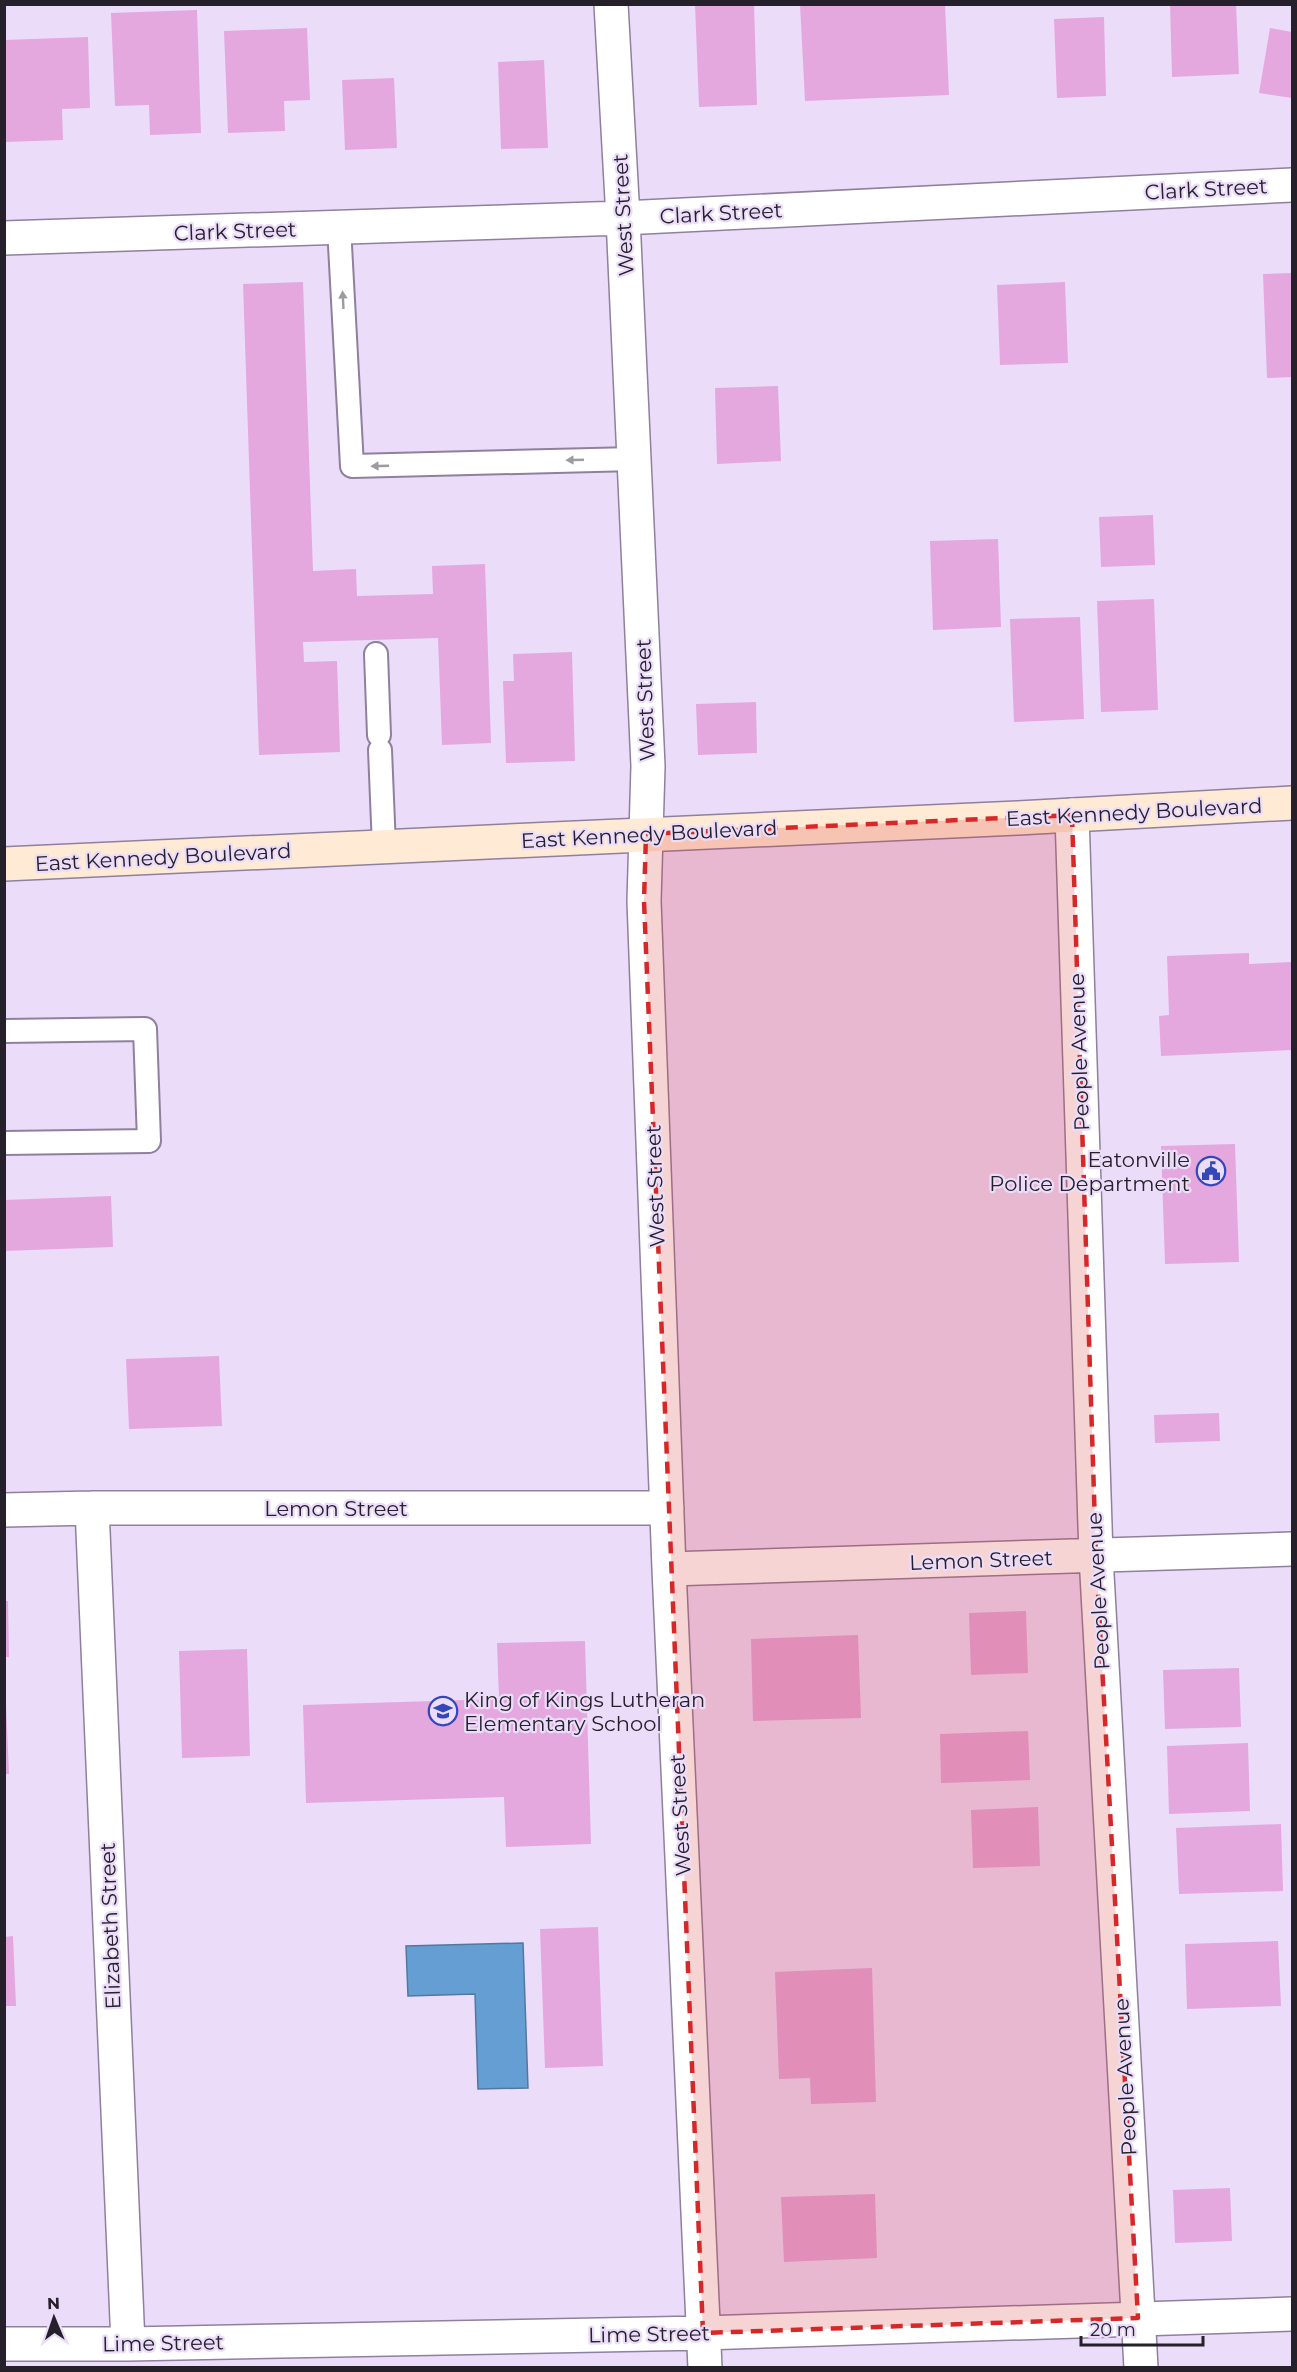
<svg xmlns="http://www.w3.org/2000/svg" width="1297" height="2372" viewBox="0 0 1297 2372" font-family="Montserrat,sans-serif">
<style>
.water{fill:#659ed3;stroke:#5278a1;stroke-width:1.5}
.building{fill:#e4a8de}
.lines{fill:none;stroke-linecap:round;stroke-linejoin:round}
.service-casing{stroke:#8e819c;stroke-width:26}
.minor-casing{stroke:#8e819c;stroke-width:36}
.secondary-casing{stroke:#8e819c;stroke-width:36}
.service{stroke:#fff;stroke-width:22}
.minor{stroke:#fff;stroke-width:33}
.secondary{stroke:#ffead5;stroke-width:33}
.oneway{fill:#9d9ba0}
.marked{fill:#d62828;fill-opacity:0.2;stroke:#d62828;stroke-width:4.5;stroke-dasharray:12 8;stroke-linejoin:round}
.labels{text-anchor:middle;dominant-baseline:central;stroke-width:4.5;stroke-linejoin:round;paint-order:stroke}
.street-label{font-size:21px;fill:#26202b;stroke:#ebdcfa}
.poi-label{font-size:21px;fill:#26202b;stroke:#ebdcfa;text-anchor:end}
</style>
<rect width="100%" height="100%" fill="#ebdcfa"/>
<path class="water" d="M523 1943 528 2088 478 2089 475 1994 408 1996 406 1946Z"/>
<path class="building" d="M695 4H754L757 105 699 107Z
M800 4H945L949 95 805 101Z
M1170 4H1236L1239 74 1172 77Z
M197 10 201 133 150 135 149 105 115 106 111 13Z
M1104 17 1106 96 1057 98 1054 19Z
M307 28 310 100 284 101 285 131 228 133 224 31Z
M1270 28 1292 32V98L1259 93Z
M88 37 90 108 62 109 63 140 6 142 4 40Z
M544 60 548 148 501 149 498 62Z
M394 78 397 148 345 150 342 80Z
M1292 273V377L1267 378 1263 274Z
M303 282 313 571 356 569 357 596 433 594 432 566 485 564 491 743 442 745 438 638 303 642 304 662 337 661 340 752 259 755 243 284Z
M1065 282 1068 363 1000 365 997 285Z
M778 386 781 461 717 464 715 388Z
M1153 515 1155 565 1101 567 1099 517Z
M998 539 1001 627 933 630 930 541Z
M1154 599 1158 710 1101 712 1097 601Z
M1080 617 1084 719 1014 722 1010 619Z
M572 652 575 761 506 763 503 681H514L513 654Z
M756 702 757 753 698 755 696 704Z
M1249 953V964L1292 962V1050L1161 1056 1159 1016 1169 1015 1167 956Z
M1235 1144 1239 1262 1165 1264 1161 1146Z
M111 1196 113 1247 4 1251V1200Z
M219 1356 222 1426 129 1429 126 1359Z
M1219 1413 1220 1441 1155 1443 1154 1415Z
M4 1601H8L9 1657H4Z
M1026 1611 1028 1673 971 1675 969 1613Z
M858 1635 861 1718 753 1721 751 1639Z
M585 1641 591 1844 506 1847 504 1797 306 1803 303 1705 499 1699 497 1643Z
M247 1649 250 1756 182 1758 179 1651Z
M1239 1668 1241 1727 1165 1729 1163 1670Z
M4 1704H6L9 1774H4Z
M1028 1731 1030 1780 941 1783 940 1734Z
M1248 1743 1250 1811 1169 1814 1167 1746Z
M1038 1807 1040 1866 973 1868 971 1810Z
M1281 1824 1283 1891 1179 1894 1176 1828Z
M598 1927 603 2066 545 2068 540 1929Z
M13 1936 16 2006H4V1937Z
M1278 1941 1281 2006 1187 2009 1185 1944Z
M872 1968 876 2102 811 2104 810 2078 779 2079 775 1972Z
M1230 2188 1232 2241 1175 2243 1173 2190Z
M875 2194 877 2258 784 2262 781 2197Z"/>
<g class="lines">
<g class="service-casing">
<path id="service" d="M339 227 352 466 634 459
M376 654 379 735
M380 750 384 847
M4 1031 145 1029 149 1141 4 1143"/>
</g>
<g class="minor-casing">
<path id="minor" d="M611 4 623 218 648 766 644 901 669 1569 705 2368
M4 238 623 218 1292 185
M1072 815 1096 1556 1141 2368
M92 1508 128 2344
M4 1510 92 1508H667
M669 1569 1292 1549
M4 2344H128L703 2333 1292 2314"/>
</g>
<g class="secondary-casing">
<path id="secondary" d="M4 864 1018 818 1292 803"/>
</g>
<use href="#service" class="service"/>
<use href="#minor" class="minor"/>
<use href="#secondary" class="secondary"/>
</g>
<defs><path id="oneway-solid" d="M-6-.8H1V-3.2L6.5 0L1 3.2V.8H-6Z" transform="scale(1.5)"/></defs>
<g class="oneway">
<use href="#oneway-solid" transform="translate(343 300) rotate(-93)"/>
<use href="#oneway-solid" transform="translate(575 460) rotate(178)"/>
<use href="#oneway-solid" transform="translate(380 466) rotate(178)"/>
</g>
<path class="marked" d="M1072 815 1096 1556 1138 2318 703 2333 644 901 646 834Z"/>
<defs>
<g id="civic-ring" transform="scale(1.5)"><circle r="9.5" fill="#ebdcfa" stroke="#3447b9" stroke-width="1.5"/><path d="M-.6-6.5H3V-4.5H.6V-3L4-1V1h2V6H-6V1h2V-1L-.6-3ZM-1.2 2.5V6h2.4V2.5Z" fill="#3447b9"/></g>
<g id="school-ring" transform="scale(1.5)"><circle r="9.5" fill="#ebdcfa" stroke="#3447b9" stroke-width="1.5"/><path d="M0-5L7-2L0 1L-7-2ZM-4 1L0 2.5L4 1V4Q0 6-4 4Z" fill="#3447b9"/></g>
</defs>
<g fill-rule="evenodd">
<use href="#civic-ring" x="1211" y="1171"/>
<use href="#school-ring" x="443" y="1711"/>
</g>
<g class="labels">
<g class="street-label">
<text transform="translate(1206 189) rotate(-3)">Clark Street</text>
<text transform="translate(721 213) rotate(-3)">Clark Street</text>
<text transform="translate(623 215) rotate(-93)">West Street</text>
<text transform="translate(235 231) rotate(-2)">Clark Street</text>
<text transform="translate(645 700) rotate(-92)">West Street</text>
<text transform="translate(1134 812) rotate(-3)">East Kennedy Boulevard</text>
<text transform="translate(649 834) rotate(-3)">East Kennedy Boulevard</text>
<text transform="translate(163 857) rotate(-3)">East Kennedy Boulevard</text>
<text transform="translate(1079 1052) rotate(-92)">People Avenue</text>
<text transform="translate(655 1186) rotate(-92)">West Street</text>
<text x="336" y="1508">Lemon Street</text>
<text transform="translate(981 1560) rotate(-2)">Lemon Street</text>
<text transform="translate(1098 1591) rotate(-93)">People Avenue</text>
<text transform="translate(680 1815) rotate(-93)">West Street</text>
<text transform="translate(110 1926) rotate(-92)">Elizabeth Street</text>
<text transform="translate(1125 2077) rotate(-93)">People Avenue</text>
<text transform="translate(649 2334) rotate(-1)">Lime Street</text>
<text transform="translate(163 2343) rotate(-1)">Lime Street</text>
</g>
<g class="poi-label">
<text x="1190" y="1159">Eatonville<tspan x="1190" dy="24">Police Department</tspan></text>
<text x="464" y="1699" text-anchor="start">King of Kings Lutheran<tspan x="464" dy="24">Elementary School</tspan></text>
</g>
</g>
<rect width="1297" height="2372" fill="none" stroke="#26202b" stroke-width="12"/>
<g transform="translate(54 2318) rotate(358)" stroke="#ebdcfa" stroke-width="4.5" paint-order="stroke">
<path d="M0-4.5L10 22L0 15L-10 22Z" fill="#26202b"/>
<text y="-9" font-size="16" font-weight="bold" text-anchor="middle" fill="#26202b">N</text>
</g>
<path d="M1081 2336v9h122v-9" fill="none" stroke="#26202b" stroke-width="3"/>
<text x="1090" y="2336" font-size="18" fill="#26202b" stroke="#ebdcfa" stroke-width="4.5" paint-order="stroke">20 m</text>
</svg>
